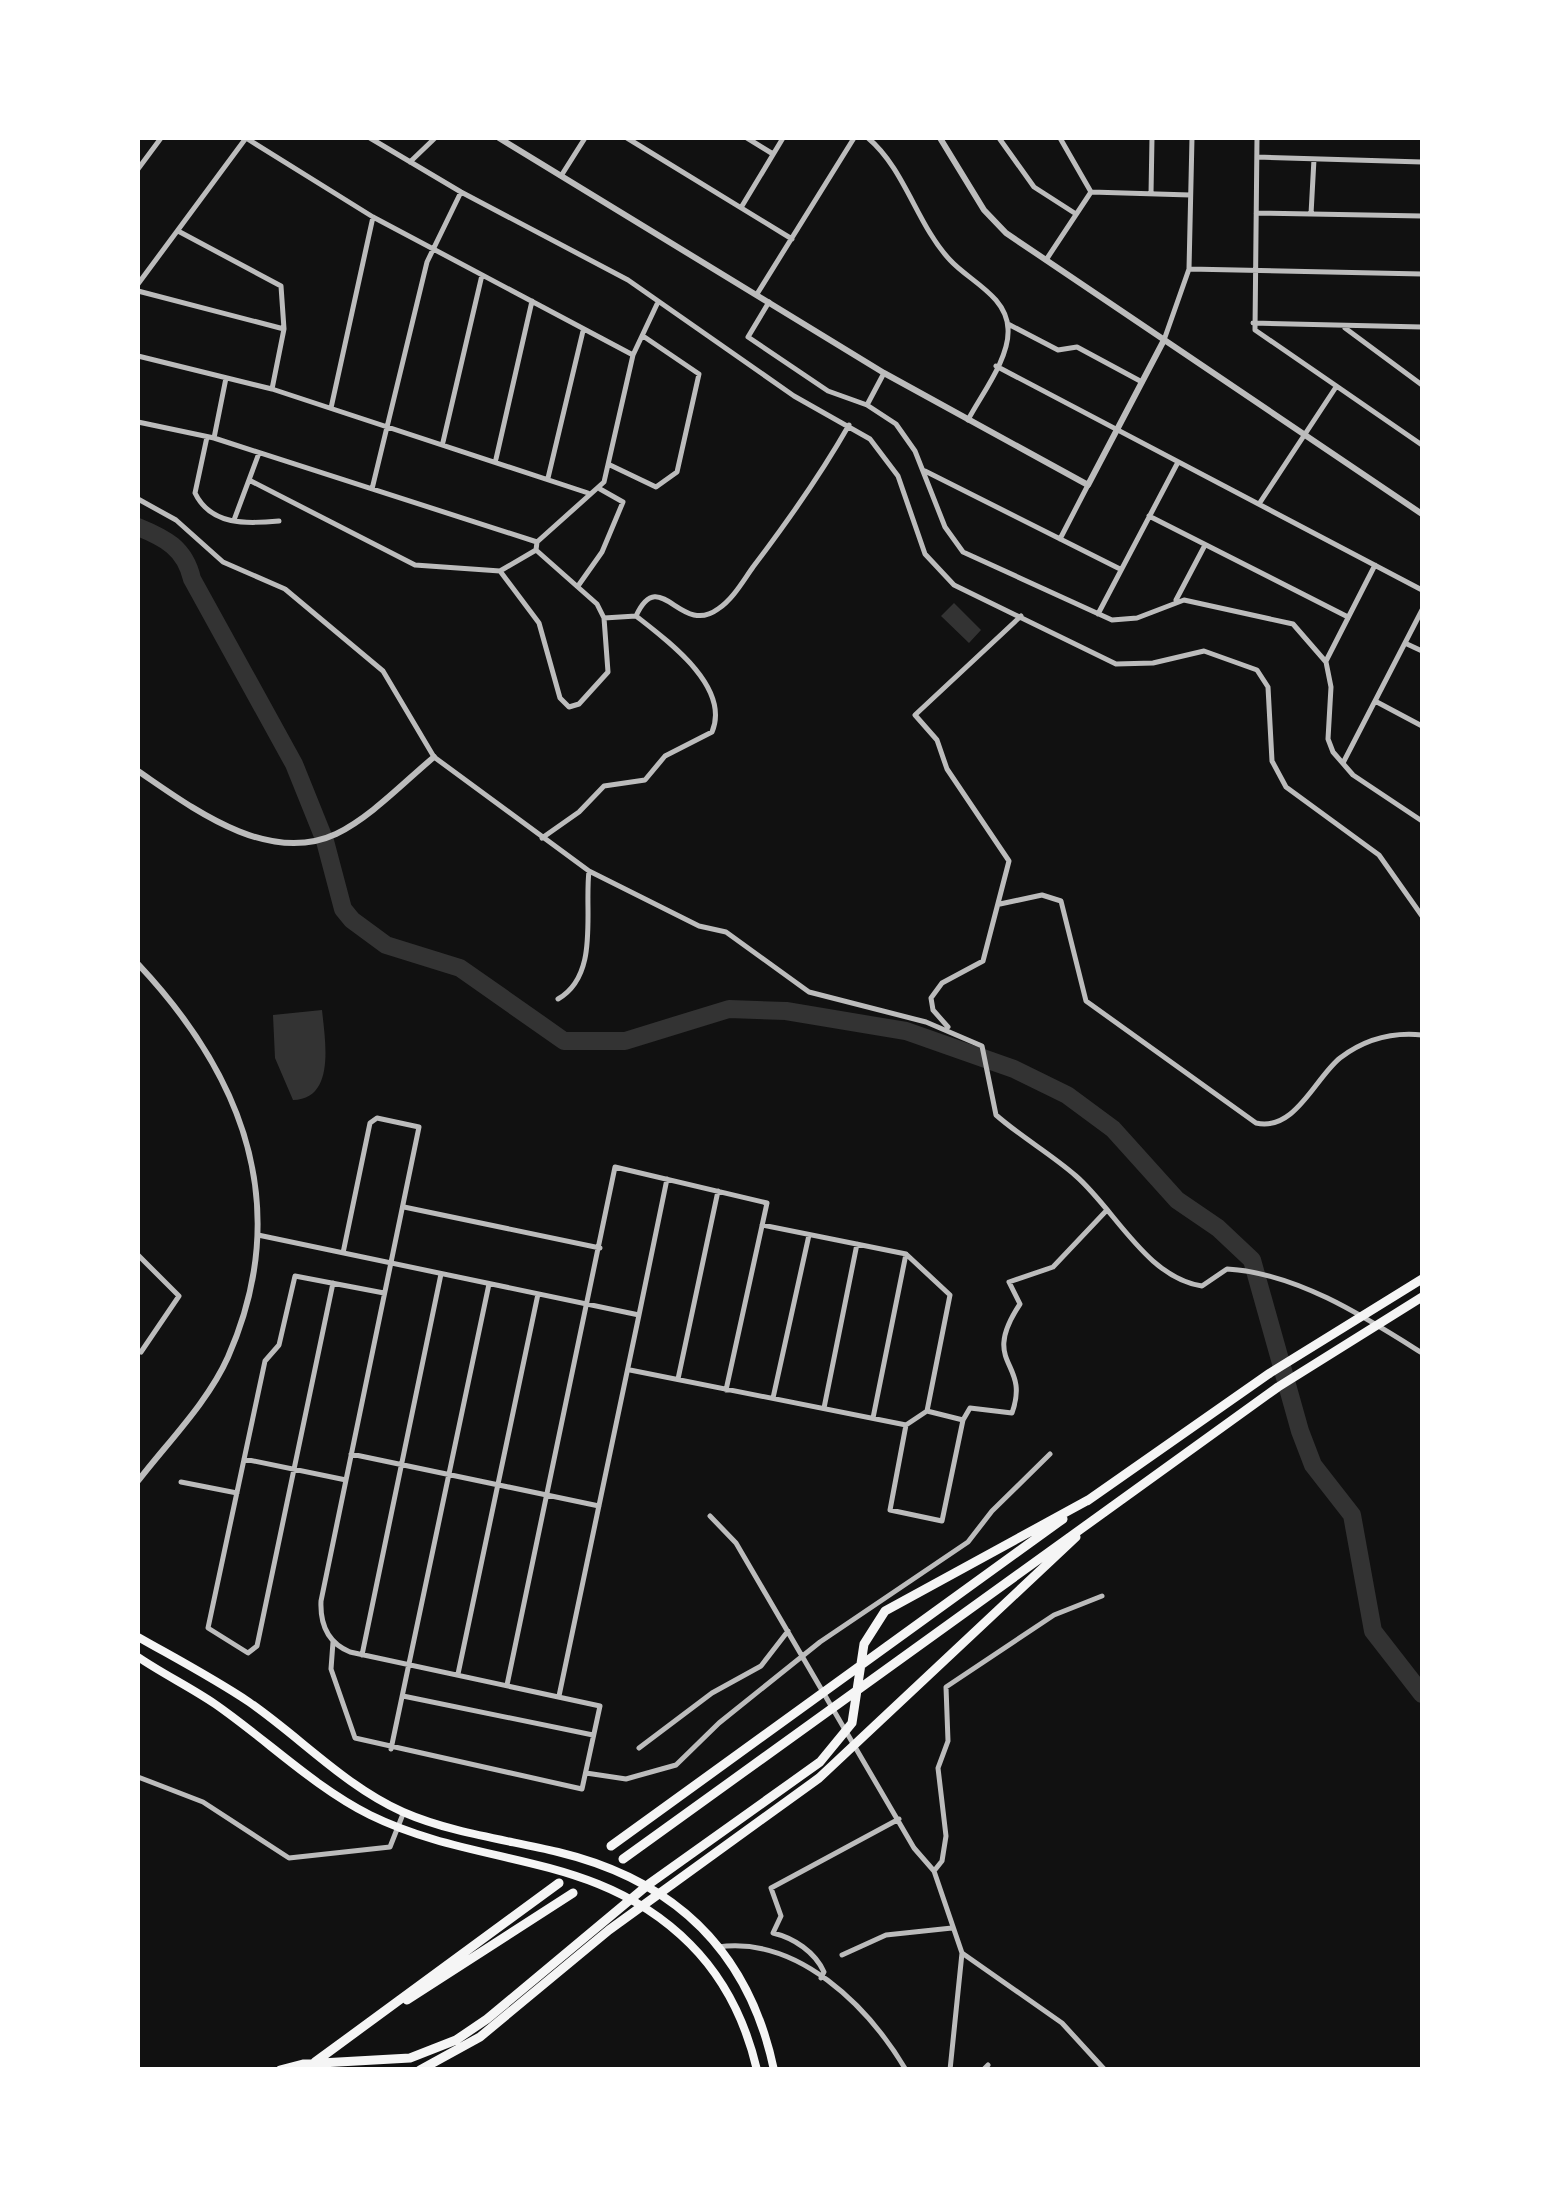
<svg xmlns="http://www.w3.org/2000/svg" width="1560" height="2207" viewBox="0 0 1560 2207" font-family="'Source Sans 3',sans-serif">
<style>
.water{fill:#333}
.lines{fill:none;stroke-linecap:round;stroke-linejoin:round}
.river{stroke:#333;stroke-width:18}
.service{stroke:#bcbcbc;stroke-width:2.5}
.minor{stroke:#bcbcbc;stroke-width:5}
.tertiary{stroke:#bcbcbc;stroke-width:6}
.trunk{stroke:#f5f5f5;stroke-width:8}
.motorway{stroke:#f5f5f5;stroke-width:9}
</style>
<rect width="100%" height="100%" fill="#111"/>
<path class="water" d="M954 603 981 630 969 643 941 616Z
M322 1010C325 1040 336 1099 293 1100L275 1058 273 1015Z"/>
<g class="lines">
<path class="river" d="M138 527C165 538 185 548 192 579L294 764 325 841 343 909 352 920 386 945 460 968 564 1041H625L729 1009 786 1011 906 1031 1014 1069 1067 1095 1113 1129 1177 1200 1218 1228 1252 1260 1300 1431 1313 1465 1352 1515 1373 1631 1422 1694"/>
<path class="service" d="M648 2070H666"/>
<path class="minor" d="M246 138 373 217 633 355
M370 138 461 192 628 280 794 396 870 439 898 476 925 554 954 585 1116 664 1153 663 1204 651 1257 670 1268 687 1272 761 1286 787 1379 855 1422 916
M627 138 792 239
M747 138 773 154
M868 138C905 169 917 225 950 260 969 281 1007 296 1008 329 1010 358 981 395 968 420
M999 138 1034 187 1076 214
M1060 138 1091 192
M1257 138 1255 330 1422 445
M1257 157 1422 162
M410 162 435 138
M138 169 161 138
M561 176 585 138
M1091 192 1190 195
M1151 194 1152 138
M742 206 783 138
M1256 213 1422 216
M1311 214 1314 159
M178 231 281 286 284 329 272 389
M1046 260 1091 192
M1189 269 1422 274
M138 284 246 138
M138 291 284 329
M757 294 854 138
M769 302 748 337 828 391 867 405 896 424 915 451 945 527 963 552 1112 620 1137 618 1184 600 1293 624 1326 662 1331 687 1328 739 1333 752 1353 775 1422 821
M1253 323 1422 327
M1008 324 1058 350 1077 347 1142 382
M1345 328 1422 385
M1164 340 1189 269 1192 138
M138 356 272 389 588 493
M996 366 1422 590
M867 405 884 373
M331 408 373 217
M138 422 214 438 537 542
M207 437 195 493C211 526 247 524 279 521
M214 438 226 378
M443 442 482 275
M496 459 532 301
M610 465 656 487 677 472 699 374 643 336
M925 471 1120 569
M548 478 583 331
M249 480 415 565 500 571
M372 489 427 262 461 192
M138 499 176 520 223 562 285 589 383 671 434 757 589 871 699 926 726 932 809 992 926 1022 982 1046 996 1115C1021 1137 1051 1154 1076 1176 1115 1210 1147 1278 1202 1286L1227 1269C1297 1273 1365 1317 1422 1353
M1259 504 1336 387
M1149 516 1348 617
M234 520 259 453
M1060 539 1088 485
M536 550 597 604 604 618 636 616
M578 586 602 552 623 502 600 489
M1176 600 1205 545
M1098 614 1177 464
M604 618 608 672 579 704 569 707 560 698 539 623 500 571 536 550 537 542 604 482 633 355 658 302
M1407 644 1422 651
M1326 661 1375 565
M1375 701 1422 726
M1343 763 1422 610
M542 838 579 812 604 786 645 780 665 756 712 732C731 687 668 641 636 616 660 564 680 637 718 609 733 599 743 581 753 567 788 521 820 476 849 425
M1000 904 1042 895 1061 901 1086 1001 1256 1123C1295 1132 1315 1078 1340 1058 1365 1039 1393 1032 1422 1035
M558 999C600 975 584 911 589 871
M948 1027 933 1010 931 998 942 983 983 961 1009 861 947 769 937 740 915 715 1021 616
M404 1207 600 1248
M258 1235 639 1315 559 1696
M138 1255 179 1296 141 1352
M333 1283 257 1646 248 1653 208 1628 265 1361 279 1345 295 1276 384 1293
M639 1315 667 1179
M630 1370 906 1425 927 1411 950 1295 906 1254 762 1225
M678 1379 718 1191
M773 1398 809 1235
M824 1408 857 1244
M873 1418 906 1254
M963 1420 970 1408 1012 1413C1031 1360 979 1366 1020 1304L1009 1282 1053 1267 1106 1211
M906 1425 890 1510 942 1521 963 1420 927 1411
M351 1454 599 1506
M244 1459 346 1480
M181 1482 237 1493
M710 1516 736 1543 914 1848 934 1871 962 1953 950 2070
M333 1642 331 1669 355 1738 582 1789 600 1706 350 1652C328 1643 320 1624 321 1601L419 1127 377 1118 370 1123 343 1253
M362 1655 441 1274
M458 1674 538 1294
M507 1685 615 1167 767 1203 726 1390
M403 1696 593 1735
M639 1748 712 1693 761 1666 788 1631
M391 1749 489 1284
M586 1773 626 1779 676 1765 719 1723 820 1642 968 1542 992 1511 1050 1454
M138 1777 203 1802 289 1858 390 1847 403 1814
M934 1871 942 1861 946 1836 938 1768 948 1741 946 1687 1054 1615 1102 1596
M718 1947C798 1936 868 2006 906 2070
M962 1953 1062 2023 1105 2070
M842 1955 886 1935 952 1928
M821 1978 824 1972C815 1952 794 1938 773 1933L781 1916 771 1888 899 1819
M983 2070 988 2065"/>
<path class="tertiary" d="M499 138 884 373 1088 485 1164 340
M940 138 984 210 1006 233 1422 514
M138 771C191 807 267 866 336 834 371 817 404 782 434 757
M138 964C244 1077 294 1207 228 1357 208 1402 168 1442 138 1481"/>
<path class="trunk" d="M138 1637C175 1658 213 1678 249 1702 301 1738 345 1786 403 1812 451 1833 508 1840 558 1852 674 1880 749 1951 774 2070
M138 1657C163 1674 190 1687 215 1704 267 1740 314 1787 370 1815 480 1869 596 1850 690 1944 724 1978 746 2023 757 2070"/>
<path class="motorway" d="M1087 1501 1270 1373 1422 1279
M611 1846 1063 1519
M623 1859 1278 1387 1422 1297
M407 2000 573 1893
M315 2062 559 1883
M280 2070 303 2064 410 2058 456 2040 487 2019 649 1884 820 1762 852 1723 864 1644 885 1611 1090 1499
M420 2070 480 2037 609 1930 819 1778 1076 1537"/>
</g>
<rect width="1560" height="2207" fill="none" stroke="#ffffff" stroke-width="280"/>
</svg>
